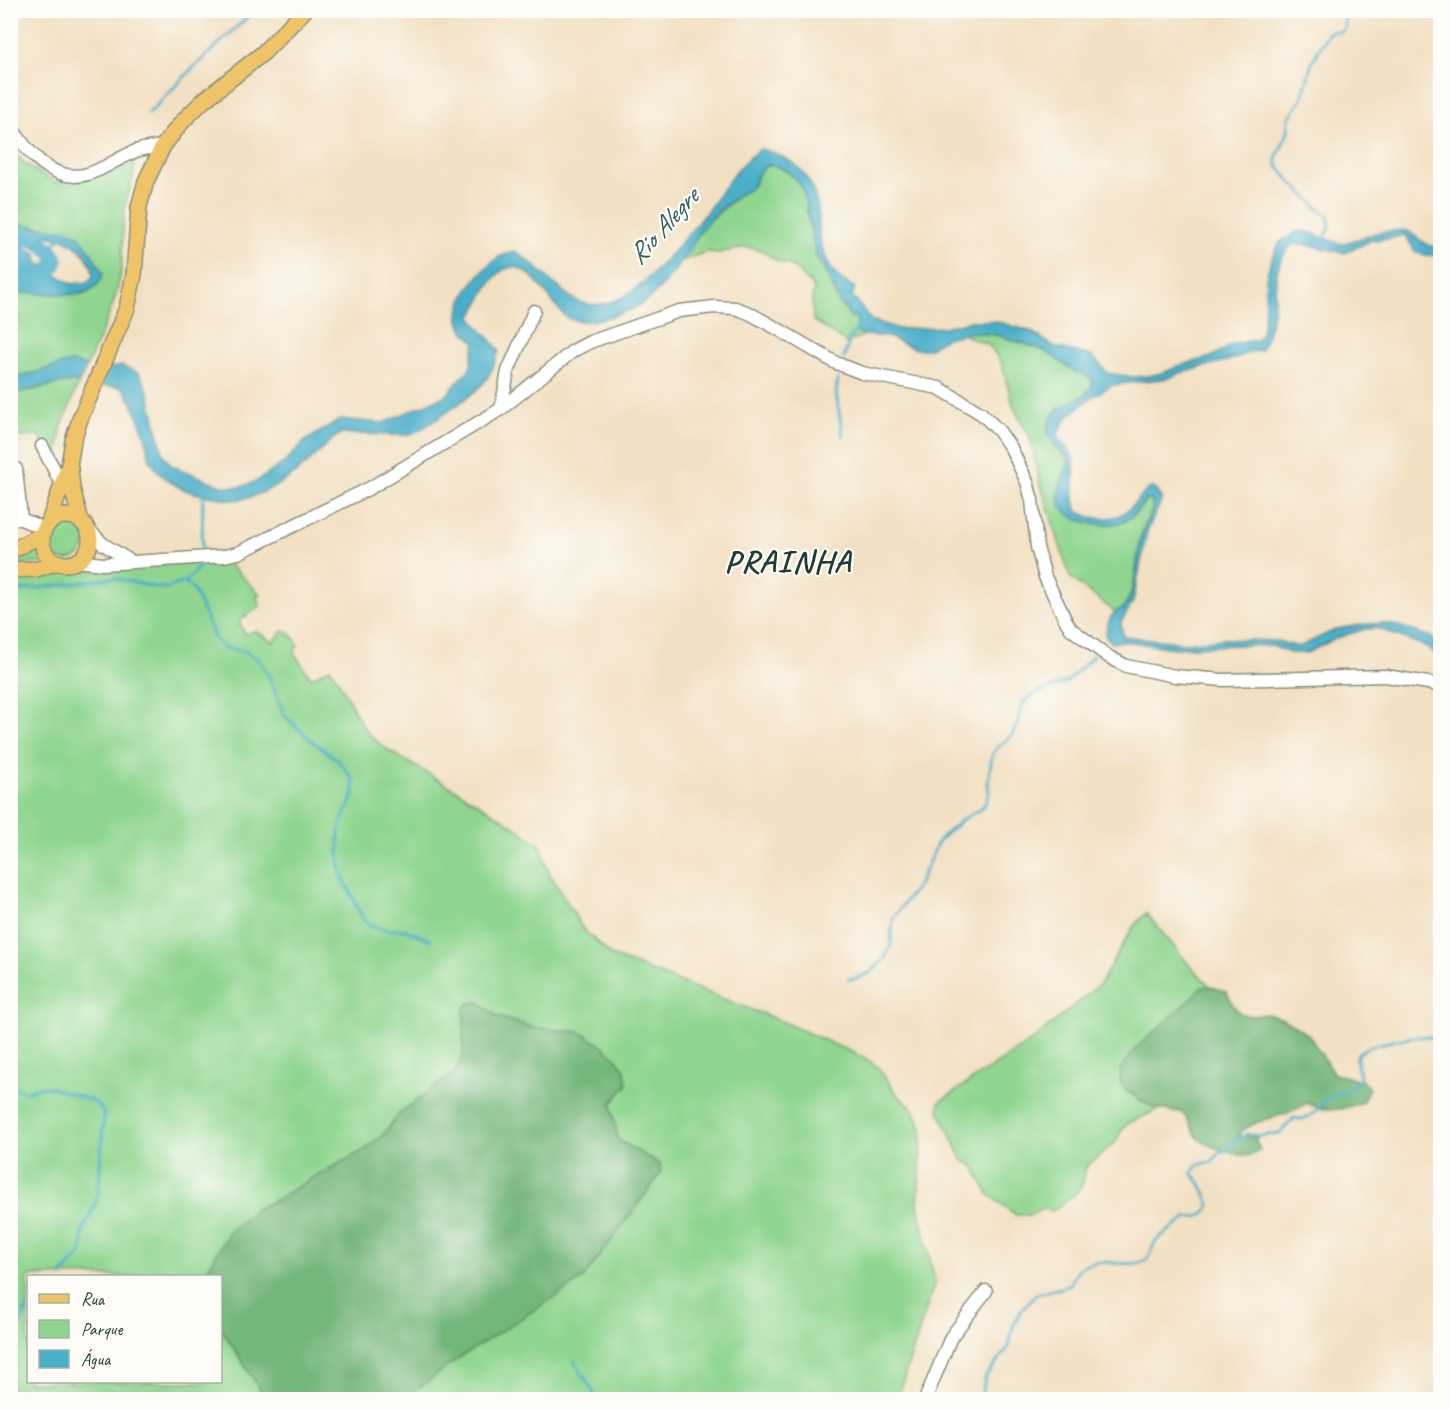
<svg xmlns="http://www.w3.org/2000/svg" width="1451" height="1410" viewBox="0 0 1451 1410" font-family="Caveat,sans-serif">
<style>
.green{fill:#8fd58f;stroke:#578962;stroke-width:1.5}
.forest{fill:#73b67a;stroke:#497a57;stroke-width:1.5}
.water{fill:#4aafc9;stroke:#34767e;stroke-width:1.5;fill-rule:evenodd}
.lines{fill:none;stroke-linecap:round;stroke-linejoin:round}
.stream{stroke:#4aafc9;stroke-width:3}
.river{stroke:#4aafc9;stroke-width:16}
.minor-casing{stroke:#888e7b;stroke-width:15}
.major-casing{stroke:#888e7b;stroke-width:18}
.minor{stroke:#fff;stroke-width:12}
.major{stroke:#efc469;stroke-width:15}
.labels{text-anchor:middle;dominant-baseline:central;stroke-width:4.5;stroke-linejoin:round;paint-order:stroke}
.water-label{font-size:27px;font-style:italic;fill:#2c5f61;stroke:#fdfcf7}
.district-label{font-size:32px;font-weight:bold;letter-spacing:1.5px;fill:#1f3d34;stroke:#fdfcf7}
</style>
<rect width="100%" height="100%" fill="#fdfcf7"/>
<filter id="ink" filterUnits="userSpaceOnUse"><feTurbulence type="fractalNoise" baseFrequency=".0167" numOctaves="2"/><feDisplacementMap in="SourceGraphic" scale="12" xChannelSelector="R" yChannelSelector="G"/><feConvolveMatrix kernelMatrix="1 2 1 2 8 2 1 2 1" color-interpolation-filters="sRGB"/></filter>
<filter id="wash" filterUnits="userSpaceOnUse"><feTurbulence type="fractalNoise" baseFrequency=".008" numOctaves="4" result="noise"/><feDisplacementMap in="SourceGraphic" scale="24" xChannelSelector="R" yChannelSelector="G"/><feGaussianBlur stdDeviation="1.35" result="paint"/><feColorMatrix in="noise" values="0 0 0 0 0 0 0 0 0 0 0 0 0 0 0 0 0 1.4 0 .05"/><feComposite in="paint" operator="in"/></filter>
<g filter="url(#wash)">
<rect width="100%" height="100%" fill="#f2e0c2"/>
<path class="green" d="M10 148 25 164 55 182 91 177 133 158C138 168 127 195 125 208 121 230 124 255 120 278 114 308 99 337 87 366 55 359 41 375 11 378V294C30 290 77 299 89 292 94 289 98 282 102 277L79 236C72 234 64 230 56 229 41 226 22 229 11 217Z
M773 165C781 169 792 172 797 179 807 190 805 209 809 223 816 248 826 273 835 296 838 303 845 307 848 315L857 317V332L865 335 846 343 813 320 812 298 814 291 813 286 792 266 777 261 761 250 746 247 719 253 706 252 679 262 705 225 740 194 754 185 759 172 765 167Z
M971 332 997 335 1043 350 1076 372 1085 374 1093 381C1091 396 1068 404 1056 411L1054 445 1066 457 1069 463C1064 478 1056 490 1061 506L1093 524H1112L1124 522 1135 514 1146 500H1151L1153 509C1147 518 1143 528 1140 539 1137 557 1136 607 1115 612L1070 577 1039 479 1030 437 1014 408 1001 362 989 345 962 334Z
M64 382H79L61 428 57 463H52L39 435 11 438 10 393 34 390Z
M46 540a20 20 0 1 1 40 0a20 20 0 1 1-40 0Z
M37 540 41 551 51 562 11 566 10 557Z
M224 559 260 594 257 597 260 606 239 621 245 634 256 631 273 642 283 631 289 632 298 644 294 653 311 678 330 668C346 688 353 716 370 735 386 752 413 764 432 776 469 797 504 819 538 843L542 848 547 869 583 929 612 956 776 1019 863 1057 878 1067 898 1096 910 1105 919 1120 922 1129 918 1205 935 1282 897 1399H404L459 1358 659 1164 618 1140 611 1104 625 1070 603 1046 580 1032 535 1028 498 1017 479 1002 469 1003 464 1021 463 1056 454 1073 400 1113 382 1136 363 1151 317 1175 280 1198 256 1209 229 1232 204 1276H28V1382H220L221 1328 266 1399 11 1400V576Z
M1146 913 1191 967 1210 986 1200 988 1188 1002 1125 1090 1142 1101 1159 1109 1127 1124 1120 1133 1116 1142 1088 1165 1084 1171C1088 1189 1065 1202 1052 1211L1044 1208 1032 1215H1016L989 1195 973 1165 963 1161 939 1111V1102L1034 1039 1100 984 1133 927Z"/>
<path class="forest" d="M1210 986 1227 992 1233 1005 1240 1013 1251 1016 1268 1014 1283 1019 1308 1034 1334 1074 1361 1080 1369 1088 1363 1102C1341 1110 1329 1114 1307 1103 1285 1119 1257 1116 1239 1134L1242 1137H1257L1256 1141 1260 1150C1257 1152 1255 1154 1252 1155 1241 1158 1205 1146 1198 1138 1189 1128 1192 1120 1179 1111L1174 1112 1155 1108 1125 1090 1120 1080 1121 1068 1135 1049 1188 1002 1200 988Z
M479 1002 498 1017 535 1028 580 1032 603 1046 616 1058 625 1070 627 1085 611 1104 618 1140 660 1164 661 1173 583 1279 459 1358 404 1399H266L221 1328 220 1276H204L229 1232 256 1209 280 1198 317 1175 363 1151 382 1136 400 1113 454 1073 463 1056 464 1009 469 1003Z"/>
<path class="water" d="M761 149C799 159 816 179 819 218 819 229 819 239 823 250 826 259 832 272 839 278 844 282 850 284 855 288L852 296 871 320 898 329 943 327 971 321H995L1030 331 1055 347 1092 356 1108 373 1133 377 1149 376 1165 372 1179 366 1211 357 1234 344 1256 340 1261 335 1264 323 1266 279 1270 263 1280 242 1296 232 1305 231 1342 244 1376 233 1400 230 1408 231 1427 245 1440 248V256C1434 255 1420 257 1415 251 1410 246 1411 239 1404 235L1388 239 1372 240 1345 253 1302 244H1293L1287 249 1281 259 1277 272 1273 313 1265 343 1260 351 1248 352 1241 357 1180 373 1169 378 1112 385 1092 397 1068 416 1058 433 1060 441 1069 449 1074 460V501L1078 512C1094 520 1114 522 1129 509 1136 502 1142 494 1150 488H1154L1162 499 1147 532 1133 602 1121 622 1123 636 1185 643 1224 639 1277 641 1299 647 1337 629 1359 625 1383 623 1402 627 1431 637 1440 644V658L1427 647 1377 628 1365 629 1337 638 1307 653H1290L1272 646 1235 645 1175 648 1123 641 1112 643 1105 635C1107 628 1108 618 1114 613 1117 610 1122 610 1125 606 1137 590 1136 558 1141 539 1144 527 1156 510 1151 500H1146C1139 508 1133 518 1122 522 1103 529 1063 523 1059 499 1057 487 1065 474 1069 463 1063 449 1051 445 1047 429 1049 423 1051 416 1056 411 1067 401 1091 398 1093 381L1085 374 1076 372 1043 350 997 335 971 332 946 338 928 349H916L888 337 865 335 857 332V317L851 318 845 307 839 304 835 290 816 256 803 189C796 177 772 155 760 171 756 176 756 183 751 187 748 191 744 192 740 194 728 202 715 214 705 225 699 231 695 240 691 248 681 263 664 286 651 297 639 308 625 312 610 317 598 320 576 325 566 317 550 304 527 253 502 271 488 281 480 302 472 317 478 331 492 337 499 351 495 362 492 372 486 380 476 393 423 432 407 435 393 437 347 431 339 435 328 440 322 451 312 459 291 479 258 501 228 500 223 499 219 497 214 497 202 495 190 493 179 487 170 482 157 473 152 463 148 458 148 448 146 441 141 423 134 403 122 387L99 386 108 368 122 366 139 373 148 390 163 454 171 465 221 486 241 487 257 481 286 461 305 441 341 419 383 423 447 395 470 368 475 342C470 337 462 331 460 324 453 301 481 269 499 257 504 254 512 253 517 252 535 264 566 298 582 303 594 307 613 303 623 297 650 282 684 239 704 215 722 193 736 164 761 149Z
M11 217C27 234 62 222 79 237 87 243 97 264 103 273 96 308 37 288 11 294V274L14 270 15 256 11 249ZM52 236C71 239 93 256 93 276L88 282 72 284 41 265 38 262 37 254 30 251 22 243 24 237Z
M71 362 87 366 79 382C56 382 34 390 11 393V378C32 376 50 366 71 362Z"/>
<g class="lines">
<path class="stream" d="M148 114 195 66 255 10
M1324 240 1330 227 1328 215 1319 209 1289 180 1277 165 1276 159 1288 132 1289 118 1302 99 1312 62 1329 32 1342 31 1345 28 1344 10
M49 249 69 229
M844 358 850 338 858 327
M838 379 836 393 843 436
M202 548 203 493
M185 582 194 591 216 641 224 648 244 651 258 659 267 672 285 716 307 737 338 760 353 779 354 794 342 821 339 833V856L341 873 363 919 371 926 389 930H406L431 940
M10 592 113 578 159 588H167L185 582 200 566
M848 979H855L870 973 884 959 891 945 893 918 918 885 939 840 963 819 979 810 985 804 989 793 988 783 992 756 995 750 1012 735 1018 723 1023 702 1038 692 1067 682 1093 656
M10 1085 25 1092 39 1087H49L93 1101 101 1108 104 1114 98 1194 93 1210 83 1230 82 1252 61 1276
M10 1335 22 1320 28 1303
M574 1361 598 1400
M980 1400 986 1376 1008 1348 1014 1324 1020 1312 1036 1294 1069 1286C1073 1281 1074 1275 1078 1270 1093 1256 1120 1266 1138 1263 1156 1259 1148 1248 1157 1240 1166 1231 1178 1226 1187 1217 1198 1218 1205 1216 1210 1205L1203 1188 1192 1173 1197 1165 1212 1162 1221 1151H1226L1233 1143 1247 1134 1261 1136 1280 1133 1294 1118C1311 1123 1317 1107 1329 1098 1343 1088 1349 1096 1360 1078 1360 1071 1354 1061 1358 1054 1364 1044 1419 1035 1431 1037L1437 1045 1440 1042"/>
<path class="river" d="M10 230C25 238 50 242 56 260 52 276 24 278 10 283"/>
</g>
</g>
<g filter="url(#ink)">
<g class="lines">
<g class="minor-casing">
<path id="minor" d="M10 125C27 152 53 184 88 174 106 169 122 155 139 150 147 148 155 147 163 146
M501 409 508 371 534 311
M42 446 62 485
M10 464 16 469 21 519
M10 518 21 519 45 529
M88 529 103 544 132 562
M77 561 103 564 224 556 238 553 370 488 501 409 573 351 590 342 679 311 714 307 735 308 749 313 776 328 836 363 862 373 939 388 982 414 999 431 1011 448 1027 482 1032 500 1037 547 1045 577 1066 621 1071 629 1109 657 1126 666 1175 676 1223 680 1386 676 1440 685
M925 1400 951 1337 986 1291"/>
</g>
<g class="major-casing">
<path id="major" d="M70 468 72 488 81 521
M42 540a24 24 0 1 1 48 0a24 24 0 1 1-48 0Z
M49 522 69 465 73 441 80 419 127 308 134 275 139 207 146 181 163 146 181 123 203 101 263 53 305 10
M10 552 42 534
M10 570 37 569 58 562"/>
</g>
<use href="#minor" class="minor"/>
<use href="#major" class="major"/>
</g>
</g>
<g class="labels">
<g class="water-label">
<text transform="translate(663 226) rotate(-48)">Rio Alegre</text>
</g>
<g class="district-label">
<text x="788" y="561">PRAINHA</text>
</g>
</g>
<rect width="1451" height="1410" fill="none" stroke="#fdfcf7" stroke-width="36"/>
<rect x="27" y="1275" width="195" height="108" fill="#fdfcf7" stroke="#a4b0a9" stroke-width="1.5"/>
<rect x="39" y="1294" width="30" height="9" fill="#efc469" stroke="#a4b0a9" stroke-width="1.5"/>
<text x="81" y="1305" font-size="18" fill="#1f3d34">Rua</text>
<rect x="39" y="1320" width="30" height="18" fill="#8fd58f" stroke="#a4b0a9" stroke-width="1.5"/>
<text x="81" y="1335" font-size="18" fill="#1f3d34">Parque</text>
<rect x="39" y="1350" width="30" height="18" fill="#4aafc9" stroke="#a4b0a9" stroke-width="1.5"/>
<text x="81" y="1365" font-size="18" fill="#1f3d34">Água</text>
</svg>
